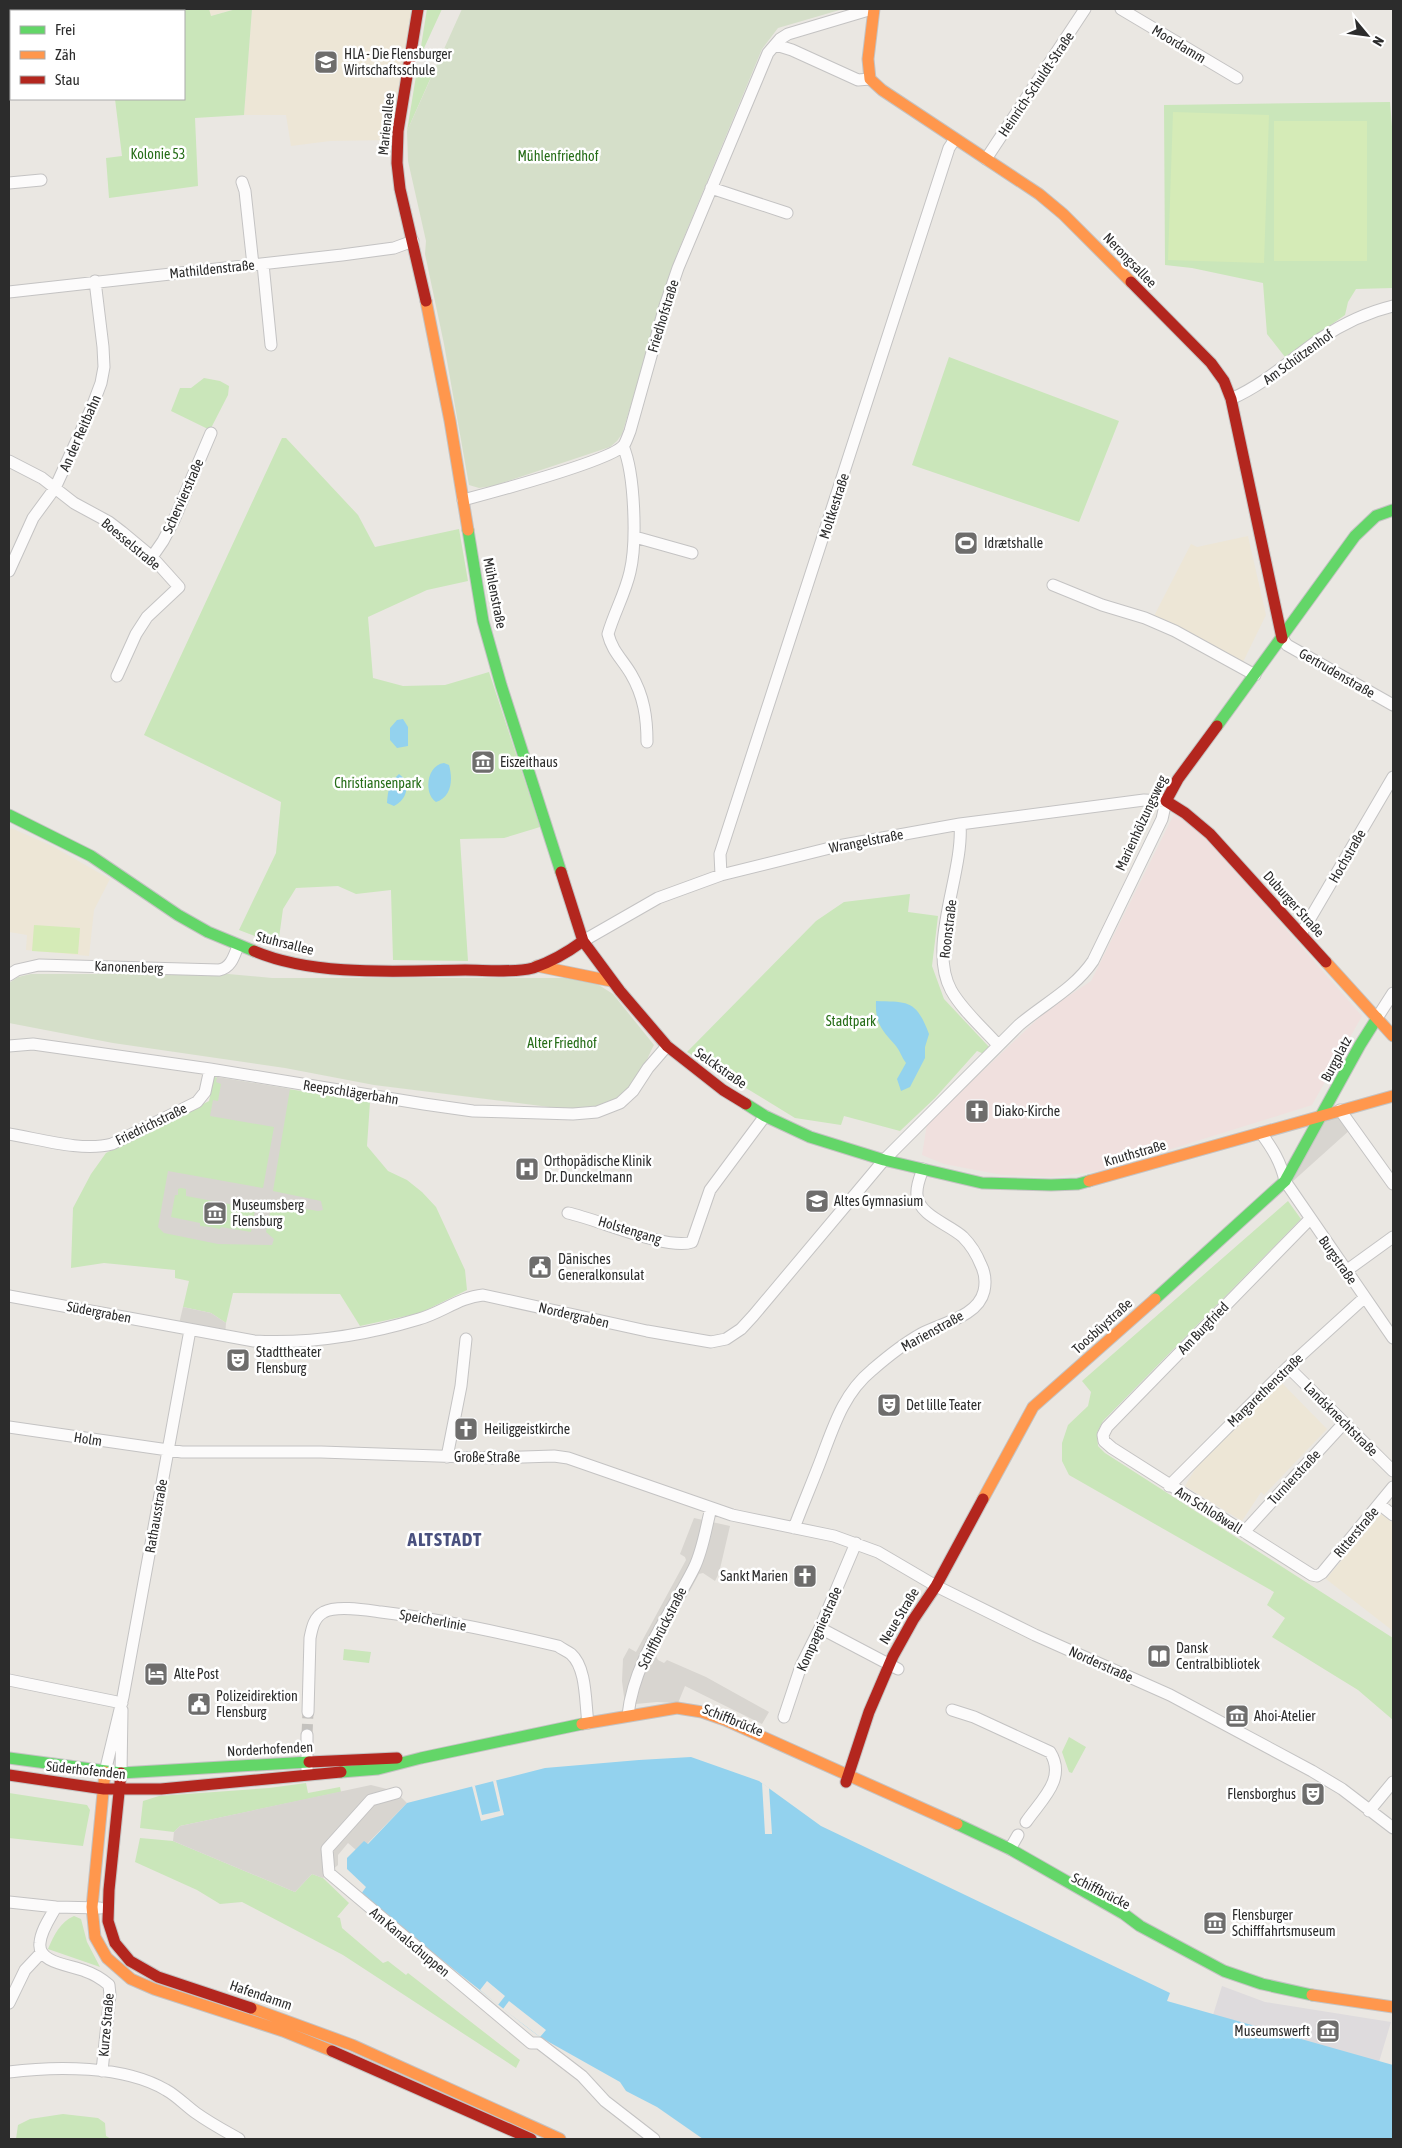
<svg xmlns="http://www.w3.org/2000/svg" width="1402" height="2148" viewBox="0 0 1402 2148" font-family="'Asap Condensed',sans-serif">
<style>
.industrial{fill:#dedbdd}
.education{fill:#ede6d6}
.medical{fill:#f0e0de}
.green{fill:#cae6ba}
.cemetery{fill:#d5dfc9}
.pitch{fill:#d5ebb7}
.plaza{fill:#d8d5d0;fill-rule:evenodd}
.water{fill:#93d2ee}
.pier{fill:#eae7e2}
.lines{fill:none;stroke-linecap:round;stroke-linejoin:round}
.street-tunnel{stroke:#c4c2be;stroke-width:11;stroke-dasharray:11 5.5;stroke-linecap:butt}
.street-casing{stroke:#c4c3c3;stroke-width:13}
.fast-casing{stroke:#c4c3c3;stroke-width:13}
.slow-casing{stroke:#c4c3c3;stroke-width:13}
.jam-casing{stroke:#c4c3c3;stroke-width:13}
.street{stroke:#fcfbfb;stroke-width:11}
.fast{stroke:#63d668;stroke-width:11}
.slow{stroke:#ff974d;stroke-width:11}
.jam{stroke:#b3261e;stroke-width:11}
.labels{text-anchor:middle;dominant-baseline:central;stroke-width:5;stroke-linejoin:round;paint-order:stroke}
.street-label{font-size:14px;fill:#2c2c2c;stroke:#fff}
.poi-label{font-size:14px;fill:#2c2c2c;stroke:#fff;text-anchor:start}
.park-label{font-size:14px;fill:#266d18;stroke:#fff}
.district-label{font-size:19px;font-weight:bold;letter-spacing:1px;fill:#4a517f;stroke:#fff}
</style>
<rect width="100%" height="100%" fill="#eae7e2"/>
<path class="industrial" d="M1222 1986 1265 2002 1391 2022 1379 2062 1213 2015Z"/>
<path class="education" d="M209 9H236L210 16Z
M252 9H412L391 140 330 141 291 146 286 115H244Z
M1248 536 1266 615 1243 662 1154 616 1191 544 1197 547Z
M11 828 52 846 110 879 94 910 89 956 26 950 27 935 9 932V833Z
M1280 1381 1327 1429 1264 1495 1261 1492 1242 1521 1185 1486 1200 1461Z
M1381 1514 1393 1523V1631L1326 1579Z"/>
<path class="medical" d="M1174 814 1195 826 1362 1016 1312 1105 1101 1171 1051 1177 1002 1175 944 1164 922 1155 927 1124 1046 1011 1091 981Z"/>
<path class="green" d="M169 9H209L211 16 236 9H252L244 115 195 118 198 186 109 198 106 158 122 156 115 99H184V11H169Z
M427 9H442L419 59Z
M436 66 407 131 416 76Z
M1390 102 1393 139V288L1356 289 1348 302 1345 315 1285 357 1267 334 1263 283 1192 268 1165 265 1164 105Z
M949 357 1119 421 1079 522 912 465Z
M204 378 220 381 229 386 228 395 210 430 171 411 180 388H191Z
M282 438H286L358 515 375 547 459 529 468 581 427 590 368 617 373 678 403 686 445 685 489 672 540 827 504 838 460 839 468 961 393 960 391 890 356 894 338 886 296 888 283 909 278 945 239 930 276 853 281 802 144 735Z
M910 894 908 912 938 916 932 966 944 999 990 1048 984 1054 977 1051 935 1098 900 1131 844 1116 841 1125 795 1118 687 1052 816 921 844 902Z
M214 1077 370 1102 367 1146 388 1171 407 1180 422 1192 436 1207 465 1270 467 1290 420 1313 360 1326 340 1294 233 1293 226 1323 211 1313 183 1307 189 1281 175 1278V1270L104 1263 71 1268 73 1208 91 1174 106 1153 209 1101Z
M1288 1201 1301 1219 1103 1421 1097 1433 1098 1446 1105 1453 1393 1638V1720L1358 1690 1272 1637 1285 1618 1267 1605 1274 1592 1069 1475 1062 1461V1443L1068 1425 1088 1406 1091 1392 1082 1381Z
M344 1649 371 1652 369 1663 343 1660Z
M1069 1737 1086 1747 1072 1773 1069 1772 1062 1752Z
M306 1783 308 1793 340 1787 341 1792 180 1826 174 1832 140 1828 143 1801 159 1796 269 1788Z
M9 1793 87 1805 90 1810 83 1846 9 1838Z
M140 1838 173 1841 295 1892 312 1874 323 1878 349 1903 337 1917 340 1918 342 1928 383 1963 388 1961 406 1975 408 1973 520 2060 516 2068 343 1955 242 1902 220 1904 197 1890 135 1862Z
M74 1916 81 1919 87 1942 100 1967 48 1949C54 1935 60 1922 74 1916Z
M63 2114 98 2118 105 2123 106 2136 111 2139H16L18 2125 30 2119Z"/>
<path class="cemetery" d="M462 9H843L778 28 762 49 677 254 622 434 617 441 610 447 493 486 479 488 469 485 444 344 425 254 426 241 408 161 407 131Z
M31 974H228L272 978H567L594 982 613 994 654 1045C645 1062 636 1090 619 1100 606 1108 587 1108 573 1110L374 1085 285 1068 113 1043 9 1023V983L18 977Z"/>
<path class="pitch" d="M1173 112 1269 115 1264 263 1168 260Z
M1274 121H1367V261H1274Z
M34 925 80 928 78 954 32 951Z"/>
<path class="plaza" d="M217 1077 290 1089 273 1191 321 1201 323 1210 318 1211 272 1203 266 1232 274 1239 272 1245 218 1244 164 1233 158 1227 168 1171 263 1188 274 1127 210 1116 213 1100 218 1101 221 1084 216 1082ZM181 1188 186 1189V1196L245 1207 246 1202 252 1201 254 1204 253 1209 255 1210 251 1232 221 1227 220 1229 210 1227 200 1226V1223L171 1217 175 1195H178V1189Z
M1338 1114 1351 1129 1292 1182 1323 1119Z
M183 1307 211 1313 226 1323 225 1336 178 1328Z
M694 1518 730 1526 719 1573 715 1581 703 1573 699 1574 655 1654 658 1660 664 1663 667 1660 706 1677 769 1712 762 1724 685 1686 678 1703 657 1702 625 1705 622 1681 623 1659 629 1648 636 1652 686 1560 685 1557 680 1554Z
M371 1785 395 1791 407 1803 367 1844 356 1850 348 1843 338 1855V1865L323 1878 312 1874 295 1892 173 1841 174 1832 180 1826Z"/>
<path class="water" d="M403 719 408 727V746L397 748 390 740V728L397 720Z
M444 763 449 765C453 779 452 797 436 802 423 793 427 765 444 763Z
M399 774 407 781C407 793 405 800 394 806L387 803C388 790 389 783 399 774Z
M876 1001C909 1002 916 1000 929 1034L925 1047V1058L910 1087 901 1091 897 1079 906 1063C902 1058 900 1051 896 1046 882 1030 875 1024 876 1001Z
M691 1757 759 1781 821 1826 1170 1993 1167 2001 1393 2065V2139H703L657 2107 626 2091 620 2082 540 2037 524 2025 383 1913 361 1894 366 1887 347 1869V1858L364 1841 368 1844 407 1803 545 1768 639 1760Z"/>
<path class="pier" d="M496 1780 504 1815 481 1821 472 1786H475L482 1815 500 1811 493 1781Z
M762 1783 769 1788 772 1834H765Z
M487 1981 505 1996 498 2005 480 1990Z
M509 2001 546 2030 540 2037 503 2009Z"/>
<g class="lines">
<path class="street-tunnel" d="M307 1735 308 1712"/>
<g class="street-casing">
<path id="street" d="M1121 9 1237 78
M59 11 60 9
M776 45 792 50 858 80 870 79
M9 50 11 49
M986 159 1085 9
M242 182 245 191 253 265
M9 183 41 180
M711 188 787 213
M263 264 271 345
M9 292 342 255 394 248 413 241
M1231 399C1265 384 1290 360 1320 339 1341 325 1368 312 1393 306
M623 446C635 474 637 543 630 572 625 594 614 613 608 634 612 651 623 660 631 674 644 696 647 718 647 742
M9 461 42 478 74 503 109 522 122 532 152 557 179 587 147 617 136 634 117 676
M463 500C489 493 611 461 624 445 626 442 628 436 630 431L665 306 678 268 768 53 780 39 788 34 872 9
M635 537 692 553
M152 557 163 541 174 520 211 433
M9 571 33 518 55 488 92 407 101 383 104 367 103 347 95 281
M1053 585 1102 605 1145 618 1175 631 1255 675
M1282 638 1287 645 1393 705
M960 824C964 873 927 946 951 990 962 1010 983 1028 998 1045
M721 875 720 854 949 148 955 139
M1301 934 1393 777
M9 975 17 970 39 965 219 970C231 968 234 956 238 946
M1377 1018 1393 993
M9 1046 33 1044 210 1069 424 1104 473 1111 573 1114 597 1112 620 1103 633 1091 648 1068 667 1046
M1340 1110 1393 1184
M1261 1133C1272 1148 1281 1162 1285 1181L1393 1338
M9 1134C40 1139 82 1152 112 1144L197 1102 205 1092 210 1069
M568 1213C597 1219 668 1251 692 1242L710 1190 765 1116
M1310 1219 1107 1427 1103 1435 1104 1441 1112 1448 1312 1575 1317 1576 1322 1573 1393 1487
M1346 1271 1393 1237
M9 1296 254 1341C309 1344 366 1335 419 1319 441 1313 460 1297 483 1295L647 1331 711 1342 726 1339 741 1329 753 1316 884 1160 1019 1025C1045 1003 1074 989 1093 961L1162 819 1166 801 1144 800 960 824 838 846 721 875 658 898 583 941
M1288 1367 1393 1471
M9 1427 182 1452H321L495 1458 554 1456 568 1458 732 1515 834 1536 878 1552 936 1586 1035 1635 1170 1695 1312 1771 1342 1789 1393 1828
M447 1457 461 1386 466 1339
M1169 1486 1288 1367 1364 1298
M1379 1504 1393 1515
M794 1528C803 1504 813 1481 822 1457 834 1425 844 1393 872 1370 887 1357 903 1344 921 1334 941 1323 978 1317 984 1291 986 1282 985 1273 981 1265 977 1255 971 1245 963 1237 949 1224 919 1216 917 1195 916 1186 920 1177 923 1169
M1244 1532 1344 1423
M820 1628 898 1669
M9 1680 122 1703
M952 1710 974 1717 1050 1752C1067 1779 1041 1800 1026 1822
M308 1712 310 1638C312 1628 314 1617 324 1612 337 1605 366 1610 381 1612 440 1619 499 1632 558 1646 562 1649 567 1651 571 1654 587 1668 585 1703 588 1723
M628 1715C634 1660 670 1616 694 1568 703 1550 706 1527 711 1508
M784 1717 801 1666 820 1628 856 1543
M307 1770V1735
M105 1772 123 1697 190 1330
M121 1773 122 1710
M396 1793 371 1800 327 1849 329 1873 531 2043H539L582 2076 605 2101 654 2139
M1369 1811 1393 1782
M1010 1849 1018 1835
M9 1902 56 1907 100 1908
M56 1907C50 1918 41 1930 40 1943 37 1963 71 1965 85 1971 94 1974 102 1979 109 1985L110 1995 102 2071
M9 2003 25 1970 41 1953
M9 2072C55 2066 124 2065 166 2090 177 2096 186 2106 196 2113 210 2123 225 2131 239 2139"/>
</g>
<g class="fast-casing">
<path id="fast" d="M468 530 483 621 501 685 561 872
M1217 726 1355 536 1376 516 1393 510
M9 815 91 856 178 915 208 932 254 951
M746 1104 765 1116 810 1137 884 1160 982 1183 1051 1185 1078 1184 1089 1181
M1155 1299 1285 1181 1360 1045 1377 1018
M9 1758 121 1773 309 1762
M341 1772 378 1769 421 1758 582 1724
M957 1824 1010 1849 1124 1914 1140 1926 1224 1971 1262 1984 1312 1995"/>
</g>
<g class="slow-casing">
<path id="slow" d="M874 9 868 59 870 79 882 90 1039 194 1063 214 1131 282
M426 301 450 421 468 530
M1326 962 1393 1036
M537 966 611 981
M1089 1181 1393 1096
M983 1499 1033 1407 1155 1299
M582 1724 677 1708 702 1712 725 1720 957 1824
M105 1772 92 1907 95 1937 107 1958 131 1979 154 1989 283 2031 332 2051
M1312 1995 1393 2007
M251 2008 352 2045 560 2139"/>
</g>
<g class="jam-casing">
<path id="jam" d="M418 9 398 131 397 163 400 189 426 301
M1131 282 1211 363 1224 381 1231 399 1282 638
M1217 726 1178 779 1166 801 1185 813 1210 834 1326 962
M561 872 583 941 620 991 667 1046 723 1090 746 1104
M254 951C315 977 399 971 465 970 485 970 514 973 533 968 551 962 568 952 583 941
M309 1762 397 1758
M121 1773 109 1890 108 1921 115 1943 130 1961 158 1977 251 2008
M9 1775 104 1789H161L341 1772
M846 1782 869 1712 893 1656 913 1620 936 1586 983 1499
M332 2051 531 2139"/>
</g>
<use href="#street" class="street"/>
<use href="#fast" class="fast"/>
<use href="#slow" class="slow"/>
<use href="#jam" class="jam"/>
</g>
<defs>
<g id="school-square" transform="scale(1.25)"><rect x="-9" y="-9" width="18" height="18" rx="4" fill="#6e6d6c" stroke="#fff"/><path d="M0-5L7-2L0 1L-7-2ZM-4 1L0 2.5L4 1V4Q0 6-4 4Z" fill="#fff"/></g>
<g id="stadium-square" transform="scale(1.25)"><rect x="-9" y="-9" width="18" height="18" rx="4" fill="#6e6d6c" stroke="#fff"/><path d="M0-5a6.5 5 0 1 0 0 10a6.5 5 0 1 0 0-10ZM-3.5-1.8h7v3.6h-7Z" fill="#fff"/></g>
<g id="museum-square" transform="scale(1.25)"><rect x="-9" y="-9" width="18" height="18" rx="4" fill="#6e6d6c" stroke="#fff"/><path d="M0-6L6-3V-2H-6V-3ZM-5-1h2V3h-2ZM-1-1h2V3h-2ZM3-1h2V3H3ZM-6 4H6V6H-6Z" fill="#fff"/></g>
<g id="church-square" transform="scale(1.25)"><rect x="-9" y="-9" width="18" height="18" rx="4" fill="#6e6d6c" stroke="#fff"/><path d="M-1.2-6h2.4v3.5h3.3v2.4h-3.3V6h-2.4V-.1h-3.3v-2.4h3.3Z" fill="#fff"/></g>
<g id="hospital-square" transform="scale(1.25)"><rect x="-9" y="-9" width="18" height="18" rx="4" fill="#6e6d6c" stroke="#fff"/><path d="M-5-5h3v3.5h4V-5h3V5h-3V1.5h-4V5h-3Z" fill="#fff"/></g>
<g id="civic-square" transform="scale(1.25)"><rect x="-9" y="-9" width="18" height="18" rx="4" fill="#6e6d6c" stroke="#fff"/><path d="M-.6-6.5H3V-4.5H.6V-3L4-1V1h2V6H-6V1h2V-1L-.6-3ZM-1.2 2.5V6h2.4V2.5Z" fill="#fff"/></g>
<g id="theatre-square" transform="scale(1.25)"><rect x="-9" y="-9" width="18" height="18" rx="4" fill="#6e6d6c" stroke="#fff"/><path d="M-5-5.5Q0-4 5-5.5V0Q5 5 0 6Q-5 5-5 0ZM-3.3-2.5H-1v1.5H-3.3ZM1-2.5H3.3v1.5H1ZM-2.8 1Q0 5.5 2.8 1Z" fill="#fff"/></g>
<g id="library-square" transform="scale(1.25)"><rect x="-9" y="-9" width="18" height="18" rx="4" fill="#6e6d6c" stroke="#fff"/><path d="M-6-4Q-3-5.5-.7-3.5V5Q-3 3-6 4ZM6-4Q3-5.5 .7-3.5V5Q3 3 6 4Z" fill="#fff"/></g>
<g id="hotel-square" transform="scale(1.25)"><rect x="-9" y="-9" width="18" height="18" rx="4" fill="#6e6d6c" stroke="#fff"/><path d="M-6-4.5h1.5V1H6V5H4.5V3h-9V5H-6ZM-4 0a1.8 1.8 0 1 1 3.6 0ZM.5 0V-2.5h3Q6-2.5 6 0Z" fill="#fff"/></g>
</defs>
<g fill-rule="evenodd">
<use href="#school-square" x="326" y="62"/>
<use href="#stadium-square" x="966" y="543"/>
<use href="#museum-square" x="483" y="762"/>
<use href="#church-square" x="977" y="1111"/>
<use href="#hospital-square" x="527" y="1169"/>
<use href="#school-square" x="817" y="1201"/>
<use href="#museum-square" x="215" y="1213"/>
<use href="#civic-square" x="540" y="1267"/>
<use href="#theatre-square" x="238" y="1360"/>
<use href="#theatre-square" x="889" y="1405"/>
<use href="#church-square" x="466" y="1429"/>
<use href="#church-square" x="805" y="1576"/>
<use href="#library-square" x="1159" y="1656"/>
<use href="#hotel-square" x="156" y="1674"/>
<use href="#civic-square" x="199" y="1704"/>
<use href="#museum-square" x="1237" y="1716"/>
<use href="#theatre-square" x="1313" y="1794"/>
<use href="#museum-square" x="1215" y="1923"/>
<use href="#museum-square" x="1328" y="2031"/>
</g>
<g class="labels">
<g class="street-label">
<text transform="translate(1179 44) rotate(31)">Moordamm</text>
<text transform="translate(1036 84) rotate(-56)">Heinrich-Schuldt-Straße</text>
<text transform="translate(386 124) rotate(-84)">Marienallee</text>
<text transform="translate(1130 260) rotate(46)">Nerongsallee</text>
<text transform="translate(212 269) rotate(-6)">Mathildenstraße</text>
<text transform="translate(663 316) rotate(-73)">Friedhofstraße</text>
<text transform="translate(1298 357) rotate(-36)">Am Schützenhof</text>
<text transform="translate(80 433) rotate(-66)">An der Reitbahn</text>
<text transform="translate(183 496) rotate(-66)">Schervierstraße</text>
<text transform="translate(834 506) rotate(-72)">Moltkestraße</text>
<text transform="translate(131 544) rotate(40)">Boesselstraße</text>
<text transform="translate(495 593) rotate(79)">Mühlenstraße</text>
<text transform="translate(1337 673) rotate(30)">Gertrudenstraße</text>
<text transform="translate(1141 823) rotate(-65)">Marienhölzungsweg</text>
<text transform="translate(866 841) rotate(-11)">Wrangelstraße</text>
<text transform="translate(1347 856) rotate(-60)">Hochstraße</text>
<text transform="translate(1294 904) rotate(48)">Duburger Straße</text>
<text transform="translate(948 929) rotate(-83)">Roonstraße</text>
<text transform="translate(285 943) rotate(14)">Stuhrsallee</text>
<text transform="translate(129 967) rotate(2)">Kanonenberg</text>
<text transform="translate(1336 1059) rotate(-62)">Burgplatz</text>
<text transform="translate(721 1068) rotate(35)">Selckstraße</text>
<text transform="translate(351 1092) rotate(9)">Reepschlägerbahn</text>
<text transform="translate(151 1124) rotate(-26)">Friedrichstraße</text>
<text transform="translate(1135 1153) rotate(-16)">Knuthstraße</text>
<text transform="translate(630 1230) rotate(17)">Holstengang</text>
<text transform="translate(1338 1260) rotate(55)">Burgstraße</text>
<text transform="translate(99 1312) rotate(11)">Südergraben</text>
<text transform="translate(574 1315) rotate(13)">Nordergraben</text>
<text transform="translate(1102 1326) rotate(-42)">Toosbüystraße</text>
<text transform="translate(1203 1328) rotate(-46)">Am Burgfried</text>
<text transform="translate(932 1331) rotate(-29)">Marienstraße</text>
<text transform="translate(1265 1390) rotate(-44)">Margarethenstraße</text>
<text transform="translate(1341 1419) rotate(45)">Landsknechtstraße</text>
<text transform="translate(88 1439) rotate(9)">Holm</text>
<text x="487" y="1457">Große Straße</text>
<text transform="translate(1294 1477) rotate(-47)">Turnierstraße</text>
<text transform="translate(1209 1510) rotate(32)">Am Schloßwall</text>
<text transform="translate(156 1516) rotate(-80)">Rathausstraße</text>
<text transform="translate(1356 1532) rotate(-50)">Ritterstraße</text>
<text transform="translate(899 1616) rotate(-59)">Neue Straße</text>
<text transform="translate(433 1620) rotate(10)">Speicherlinie</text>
<text transform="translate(662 1628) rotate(-63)">Schiffbrückstraße</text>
<text transform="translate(819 1629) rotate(-66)">Kompagniestraße</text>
<text transform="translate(1101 1664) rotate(24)">Norderstraße</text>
<text transform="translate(733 1720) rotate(22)">Schiffbrücke</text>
<text transform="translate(270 1749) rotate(-3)">Norderhofenden</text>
<text transform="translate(86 1770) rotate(6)">Süderhofenden</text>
<text transform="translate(1101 1891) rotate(27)">Schiffbrücke</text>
<text transform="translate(410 1942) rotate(40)">Am Kanalschuppen</text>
<text transform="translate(261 1995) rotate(19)">Hafendamm</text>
<text transform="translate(106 2025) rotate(-85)">Kurze Straße</text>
</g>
<g class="poi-label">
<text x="344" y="54">HLA - Die Flensburger<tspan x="344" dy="16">Wirtschaftsschule</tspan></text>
<text x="984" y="543">Idrætshalle</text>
<text x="500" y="762">Eiszeithaus</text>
<text x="994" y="1111">Diako-Kirche</text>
<text x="544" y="1161">Orthopädische Klinik<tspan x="544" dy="16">Dr. Dunckelmann</tspan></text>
<text x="834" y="1201">Altes Gymnasium</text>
<text x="232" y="1205">Museumsberg<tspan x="232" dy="16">Flensburg</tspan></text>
<text x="558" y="1259">Dänisches<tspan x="558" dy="16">Generalkonsulat</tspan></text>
<text x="256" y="1352">Stadttheater<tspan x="256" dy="16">Flensburg</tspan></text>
<text x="906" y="1405">Det lille Teater</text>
<text x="484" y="1429">Heiliggeistkirche</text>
<text x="788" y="1576" text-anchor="end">Sankt Marien</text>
<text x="1176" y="1648">Dansk<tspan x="1176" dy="16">Centralbibliotek</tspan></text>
<text x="174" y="1674">Alte Post</text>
<text x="216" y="1696">Polizeidirektion<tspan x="216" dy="16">Flensburg</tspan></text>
<text x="1254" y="1716">Ahoi-Atelier</text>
<text x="1296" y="1794" text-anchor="end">Flensborghus</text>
<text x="1232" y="1915">Flensburger<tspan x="1232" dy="16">Schifffahrtsmuseum</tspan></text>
<text x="1310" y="2031" text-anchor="end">Museumswerft</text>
</g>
<g class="park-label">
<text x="158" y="154">Kolonie 53</text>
<text x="558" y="156">Mühlenfriedhof</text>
<text x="378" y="783">Christiansenpark</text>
<text x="851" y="1021">Stadtpark</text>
<text x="562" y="1043">Alter Friedhof</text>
</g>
<g class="district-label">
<text x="445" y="1539">ALTSTADT</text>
</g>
</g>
<rect width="1402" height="2148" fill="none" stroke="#2c2c2c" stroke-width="20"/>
<rect x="10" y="10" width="175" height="90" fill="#ffffff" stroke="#ababab"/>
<rect x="20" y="26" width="25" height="8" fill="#63d668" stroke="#ababab"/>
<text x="55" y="35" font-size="15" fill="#2c2c2c">Frei</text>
<rect x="20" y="51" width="25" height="8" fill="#ff974d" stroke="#ababab"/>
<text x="55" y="60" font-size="15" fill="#2c2c2c">Zäh</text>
<rect x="20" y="76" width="25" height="8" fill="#b3261e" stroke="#ababab"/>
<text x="55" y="85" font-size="15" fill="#2c2c2c">Stau</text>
<g transform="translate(1367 35) rotate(119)" stroke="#ffffff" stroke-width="4" paint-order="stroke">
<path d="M0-4L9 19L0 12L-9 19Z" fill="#2c2c2c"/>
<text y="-8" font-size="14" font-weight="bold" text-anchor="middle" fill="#2c2c2c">N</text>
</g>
</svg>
